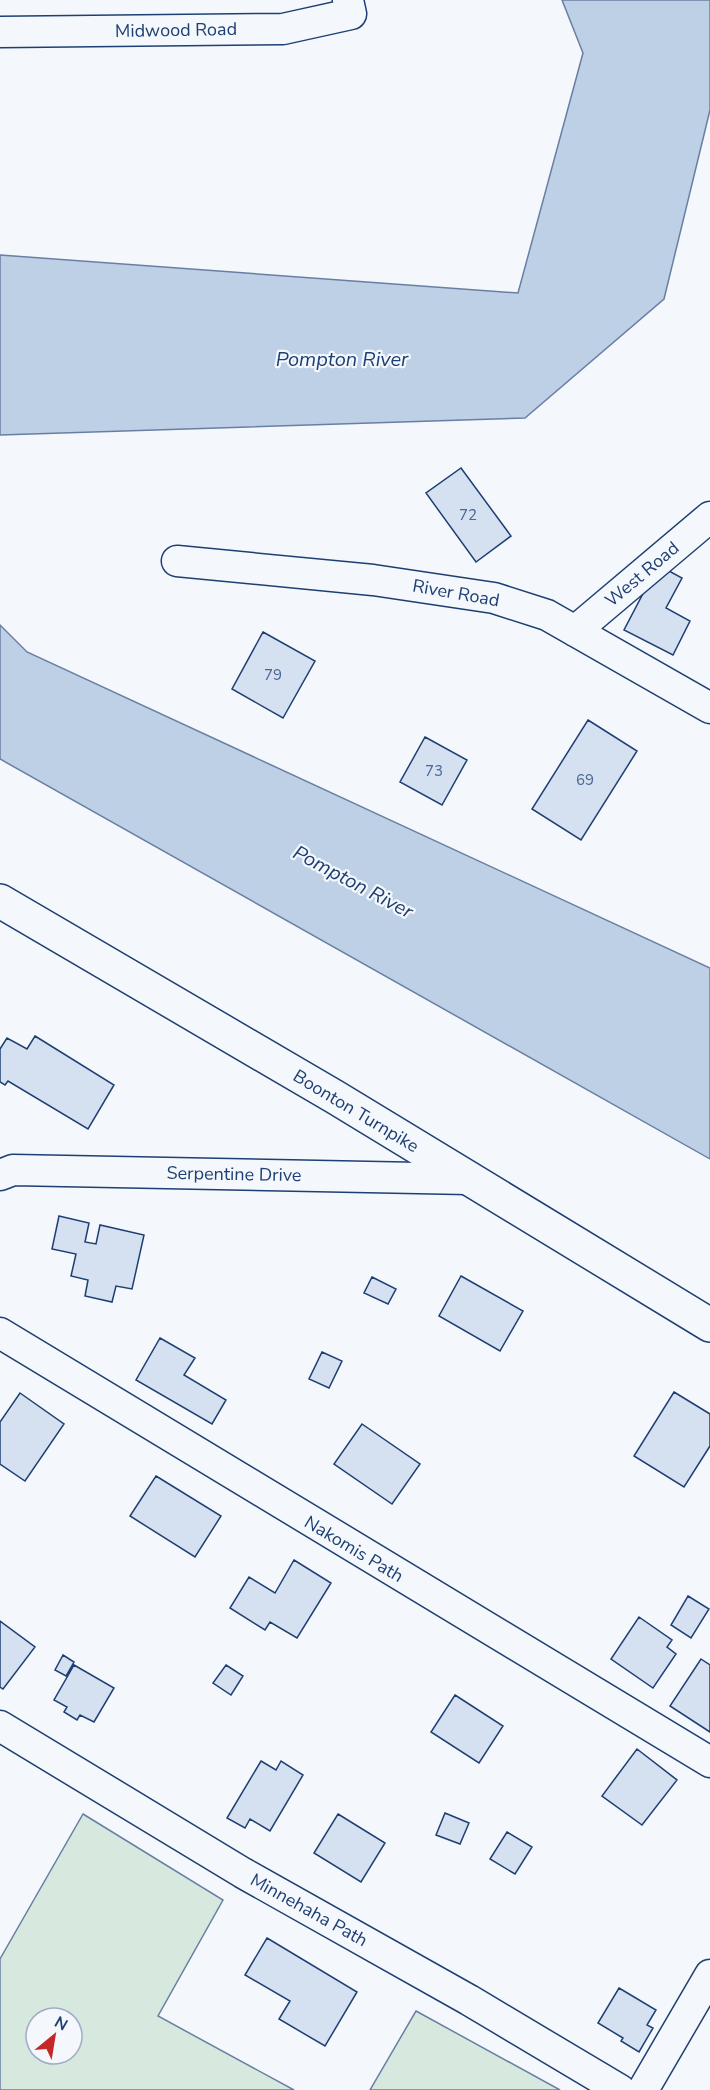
<svg xmlns="http://www.w3.org/2000/svg" width="710" height="2090" viewBox="0 0 710 2090" font-family="'Nunito Sans',sans-serif">
<style>
.green{fill:#d7e8df;stroke:#687fa3;stroke-width:1.5;fill-rule:evenodd}
.water{fill:#bed0e5;stroke:#687fa3;stroke-width:1.5}
.building{fill:#d5e0f0;stroke:#1d3f73;stroke-width:1.5}
.lines{fill:none;stroke-linecap:round;stroke-linejoin:round}
.minor-casing{stroke:#1d3f73;stroke-width:33}
.primary-casing{stroke:#1d3f73;stroke-width:36}
.minor{stroke:#f4f7fb;stroke-width:30}
.primary{stroke:#f4f7fb;stroke-width:33}
.labels{text-anchor:middle;dominant-baseline:central;stroke-width:4.5;stroke-linejoin:round;paint-order:stroke}
.number-label{font-size:15px;fill:#4b6792}
.street-label{font-size:18px;fill:#1d3f73;stroke:#f4f7fb}
.water-label{font-size:20px;font-style:italic;fill:#1d3f73;stroke:#f4f7fb}
</style>
<rect width="100%" height="100%" fill="#f4f7fb"/>
<path class="green" d="M83 1814 223 1900 158 2016 294 2090H0V1959ZM36 2018H72V2054H36Z
M416 2011 560 2090H370Z"/>
<path class="water" d="M562 0H710V110L664 299 525 418 0 435V255L518 293 583 53Z
M0 625 27 652 710 968V1159L0 759Z"/>
<path class="building" d="M461 468 511 536 476 562 426 493Z
M658 565 682 578 666 608 690 621 673 655 624 630Z
M263 632 315 661 283 718 232 689Z
M588 720 637 751 581 840 532 809Z
M425 737 467 760 442 805 400 782Z
M35 1036 114 1085 88 1129 8 1081 5 1085 0 1082V1049L7 1038 27 1049Z
M59 1216 89 1223 85 1242 96 1244 100 1225 144 1235 132 1289 116 1286 112 1302 85 1296 88 1280 71 1276 76 1254 52 1249Z
M461 1276 523 1311 500 1351 439 1316Z
M372 1277 396 1289 388 1304 364 1293Z
M160 1338 195 1358 184 1375 226 1400 212 1424 136 1380Z
M322 1352 342 1361 329 1388 309 1379Z
M674 1392 710 1414V1446L684 1487 634 1456Z
M20 1393 64 1424 25 1481 0 1464V1422Z
M362 1424 420 1464 392 1504 334 1464Z
M156 1476 221 1516 195 1557 130 1516Z
M294 1560 331 1583 297 1638 270 1622 265 1630 230 1608 249 1577 275 1593Z
M688 1596 709 1609 691 1638 671 1625Z
M639 1617 672 1640 667 1647 676 1654 653 1688 611 1659Z
M0 1621 35 1647 3 1689 0 1687Z
M63 1655 74 1662 66 1676 55 1670Z
M701 1659 710 1665V1732L670 1706Z
M74 1665 114 1688 94 1722 80 1715 77 1720 64 1712 67 1707 54 1700Z
M226 1665 243 1676 231 1695 213 1683Z
M455 1695 503 1726 479 1763 431 1732Z
M637 1749 677 1780 642 1825 602 1796Z
M261 1761 276 1770 281 1761 303 1775 270 1831 250 1819 245 1828 227 1818Z
M445 1813 469 1823 460 1844 436 1835Z
M338 1814 385 1843 361 1882 314 1853Z
M507 1832 532 1847 515 1874 490 1859Z
M267 1938 357 1992 325 2046 279 2019 290 2001 245 1975Z
M619 1988 656 2010 647 2025 653 2028 639 2052 621 2041 623 2038 598 2023Z"/>
<g class="lines">
<g class="minor-casing">
<path id="minor" d="M0 32 283 29 351 14 348 0
M177 561 373 580 494 598 547 615 710 708
M575 631 710 517
M0 1175 13 1170 469 1179
M0 1333 710 1762
M0 1726 243 1873 469 2000 620 2090
M643 2090 710 1975"/>
</g>
<g class="primary-casing">
<path id="primary" d="M0 901 335 1097 710 1325"/>
</g>
<use href="#minor" class="minor"/>
<use href="#primary" class="primary"/>
</g>
<g class="labels">
<g class="number-label">
<text x="468" y="515">72</text>
<text x="273" y="675">79</text>
<text x="434" y="771">73</text>
<text x="585" y="780">69</text>
</g>
<g class="street-label">
<text transform="translate(176 30) rotate(-1)">Midwood Road</text>
<text transform="translate(642 574) rotate(-40)">West Road</text>
<text transform="translate(456 593) rotate(10)">River Road</text>
<text transform="translate(356 1111) rotate(31)">Boonton Turnpike</text>
<text transform="translate(234 1174) rotate(1)">Serpentine Drive</text>
<text transform="translate(354 1549) rotate(31)">Nakomis Path</text>
<text transform="translate(309 1910) rotate(29)">Minnehaha Path</text>
</g>
<g class="water-label">
<text x="342" y="359">Pompton River</text>
<text transform="translate(353 882) rotate(28)">Pompton River</text>
</g>
</g>
<g transform="translate(54 2036) rotate(30)"><circle r="28" fill="#f4f7fb" stroke="#9eadc5" stroke-width="1.5"/>
<path d="M0-4.5L10 22L0 15L-10 22Z" fill="#c62828"/>
<text y="-9" font-size="16" font-weight="bold" text-anchor="middle" fill="#1d3f73">N</text>
</g>
</svg>
